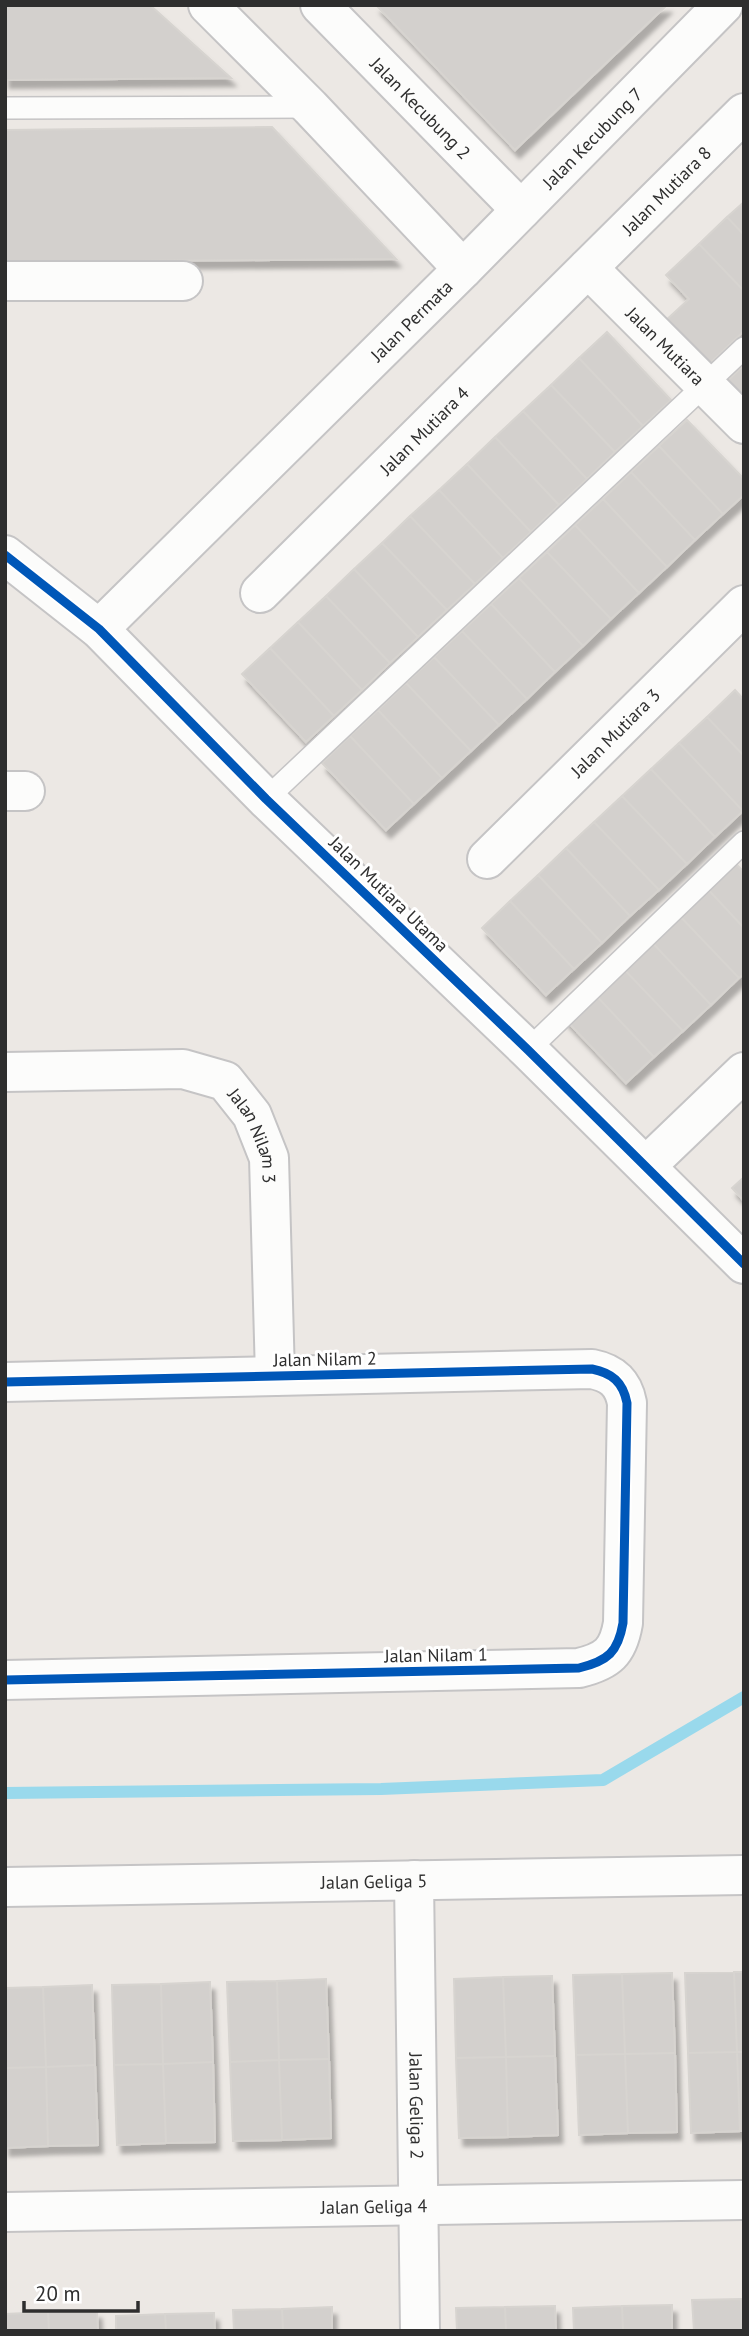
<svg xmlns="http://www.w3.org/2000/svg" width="749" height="2336" viewBox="0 0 749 2336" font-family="'PT Sans',sans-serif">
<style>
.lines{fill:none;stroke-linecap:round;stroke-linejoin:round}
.stream{stroke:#99d9ec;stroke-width:12}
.building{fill:#d3d0cd;stroke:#d7d4d0;stroke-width:2;filter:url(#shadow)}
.lane-casing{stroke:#c5c4c5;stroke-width:24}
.street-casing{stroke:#c5c4c5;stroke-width:42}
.lane{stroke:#fcfcfb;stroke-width:21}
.street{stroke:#fcfcfb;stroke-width:38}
.cycleway-casing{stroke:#fff;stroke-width:13}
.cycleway{stroke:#0057b8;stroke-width:9}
.labels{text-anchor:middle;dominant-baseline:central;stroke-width:6;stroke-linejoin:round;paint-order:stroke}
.street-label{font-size:18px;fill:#2e2e2e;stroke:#fff}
</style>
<defs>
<filter id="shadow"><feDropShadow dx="4.5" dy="8" stdDeviation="2" flood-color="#0004"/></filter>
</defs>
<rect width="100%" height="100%" fill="#ece8e4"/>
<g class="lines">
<path class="stream" d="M5 1793 381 1789 603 1780 744 1697"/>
</g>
<path class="building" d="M5 5H150L231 78 5 80Z
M376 5H667L515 150Z
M272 127 396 259 5 262V130Z
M744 202V235L727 217Z
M727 217 744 235V291L699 244Z
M699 244 744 291V331L707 366 664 322 689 299 666 275Z
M607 332 671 400 643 426 579 358Z
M579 358 643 426 615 452 551 385Z
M744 365V403L725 383Z
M551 385 615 452 587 479 523 411Z
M523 411 587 479 559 505 495 437Z
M687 420 744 479V495L723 514 659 446Z
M495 437 559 505 531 532 467 464Z
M659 446 723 514 695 540 631 472Z
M467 464 531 532 503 558 439 490Z
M631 472 695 540 667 567 603 499Z
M439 490 503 558 475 584 410 516Z
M603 499 667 567 639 593 575 525Z
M410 516 475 584 447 610 382 543Z
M575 525 639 593 611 619 547 552Z
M382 543 447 610 418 637 354 569Z
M547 552 611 619 583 646 519 578Z
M354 569 418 637 390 663 326 596Z
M519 578 583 646 555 672 491 604Z
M326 596 390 663 362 690 298 622Z
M491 604 555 672 527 699 462 631Z
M298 622 362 690 334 716 270 648Z
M462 631 527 699 499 725 434 657Z
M270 648 334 716 306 742 242 674Z
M434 657 499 725 471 751 406 683Z
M406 683 471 751 442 778 378 710Z
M735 690 744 700V756L707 717Z
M378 710 442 778 414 804 350 736Z
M707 717 744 756 743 811 679 743Z
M350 736 414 804 386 830 322 763Z
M679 743 743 811 715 837 651 769Z
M651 769 715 837 687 864 622 796Z
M622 796 687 864 659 890 594 822Z
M594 822 659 890 630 916 566 848Z
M566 848 630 916 602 943 538 875Z
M730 858 744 872V928L703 884Z
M538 875 602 943 574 969 510 901Z
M703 884 744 928V974L739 978 675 911Z
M510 901 574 969 546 995 482 928Z
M675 911 739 978 711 1005 646 936Z
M646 936 711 1005 683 1031 618 963Z
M618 963 683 1031 654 1057 590 989Z
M590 989 654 1057 626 1083 562 1016Z
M744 1177V1201L732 1188Z
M734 1972H744V2052H737Z
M734 1972 737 2052 688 2053 685 1973Z
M672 1973 675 2053 625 2054 622 1974Z
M622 1974 625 2054 576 2055 573 1975Z
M552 1976 555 2056 506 2057 503 1977Z
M503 1977 506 2057 456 2058 454 1979Z
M326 1979 329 2059 279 2060 277 1981Z
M277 1981 279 2060 230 2062 227 1982Z
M210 1982 213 2062 163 2064 161 1984Z
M161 1984 163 2064 114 2065 112 1985Z
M92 1985 95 2065 46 2067 43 1987Z
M43 1987 46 2067 5 2068V1988Z
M737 2052H744V2131H740Z
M737 2052 740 2131 691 2133 688 2053Z
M675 2053 677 2132 628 2133 625 2054Z
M625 2054 628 2133 579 2135 576 2055Z
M555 2056 558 2135 508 2137 506 2057Z
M506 2057 508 2137 459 2138 456 2058Z
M329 2059 331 2138 282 2140 279 2060Z
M279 2060 282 2140 233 2141 230 2062Z
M213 2062 215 2142 166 2143 163 2064Z
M163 2064 166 2143 117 2145 114 2065Z
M95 2065 98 2145 48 2146 46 2067Z
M46 2067 48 2146 5 2148V2068Z
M741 2299 743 2331H694L692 2300Z
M672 2305V2331H623L622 2306Z
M555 2306 556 2331H506L505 2307Z
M622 2306 623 2331H574L573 2308Z
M332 2307V2331H283L282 2309Z
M505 2307 506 2331H457L456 2308Z
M282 2309 283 2331H234L233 2310Z
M97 2311 98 2331H49L48 2312Z
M48 2312 49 2331H5V2314Z
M214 2313 215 2331H166L165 2314Z
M165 2314 166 2331H116V2316Z"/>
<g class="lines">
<g class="lane-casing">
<path id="lane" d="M5 108 310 107
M266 799 744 348
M528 1050 744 842"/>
</g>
<g class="street-casing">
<g id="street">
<path d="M208 5 310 107 463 269"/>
<path id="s1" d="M320 5 521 210"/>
<path id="s2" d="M588 268 744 424"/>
<path d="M5 281H183"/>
<path d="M5 555 99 629 266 799 528 1050 744 1264"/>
<path id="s3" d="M260 593 744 113"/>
<path id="s4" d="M99 629 463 269 723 5"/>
<path d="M5 791H25"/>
<path id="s5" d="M487 859 744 605"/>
<path id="s6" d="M5 1072 183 1069 225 1081 252 1115 269 1158 275 1376"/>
<path d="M646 1166 744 1072"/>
<path d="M5 1382 592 1369C612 1373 623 1382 627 1403L623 1623C618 1652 608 1661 579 1668L5 1680"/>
<path id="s7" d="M414 1880 420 2331"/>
<path id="s8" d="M5 1887 744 1875"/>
<path id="s9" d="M5 2212 744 2200"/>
</g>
</g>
<use href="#lane" class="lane"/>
<use href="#street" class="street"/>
<g class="cycleway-casing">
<path id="cycleway" d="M5 555 99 629 266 799 528 1050 744 1264
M5 1382 592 1369C612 1373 623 1382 627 1403L623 1623C618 1652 608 1661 579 1668L5 1680"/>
</g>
<use href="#cycleway" class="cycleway"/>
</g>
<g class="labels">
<g class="street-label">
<text stroke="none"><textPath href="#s1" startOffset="144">Jalan Kecubung 2</textPath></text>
<text stroke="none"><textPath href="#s4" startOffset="696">Jalan Kecubung 7</textPath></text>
<text stroke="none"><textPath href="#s3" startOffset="572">Jalan Mutiara 8</textPath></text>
<text stroke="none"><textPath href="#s4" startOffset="439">Jalan Permata</textPath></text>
<text stroke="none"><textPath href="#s2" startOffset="110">Jalan Mutiara</textPath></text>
<text stroke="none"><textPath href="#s3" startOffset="231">Jalan Mutiara 4</textPath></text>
<text stroke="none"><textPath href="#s5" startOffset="180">Jalan Mutiara 3</textPath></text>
<text transform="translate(389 894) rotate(44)">Jalan Mutiara Utama</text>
<text stroke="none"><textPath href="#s6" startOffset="285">Jalan Nilam 3</textPath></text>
<text transform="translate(325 1359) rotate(-1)">Jalan Nilam 2</text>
<text transform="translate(436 1655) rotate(-1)">Jalan Nilam 1</text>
<text stroke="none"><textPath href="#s8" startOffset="369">Jalan Geliga 5</textPath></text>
<text stroke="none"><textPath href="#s7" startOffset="226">Jalan Geliga 2</textPath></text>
<text stroke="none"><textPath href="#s9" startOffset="369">Jalan Geliga 4</textPath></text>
</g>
</g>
<rect width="749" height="2336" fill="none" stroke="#2e2e2e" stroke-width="14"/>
<path d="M24 2301v10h114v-10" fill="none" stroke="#2e2e2e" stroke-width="3.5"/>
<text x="35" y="2301" font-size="21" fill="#2e2e2e" stroke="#ffffff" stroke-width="5" paint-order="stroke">20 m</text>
</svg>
